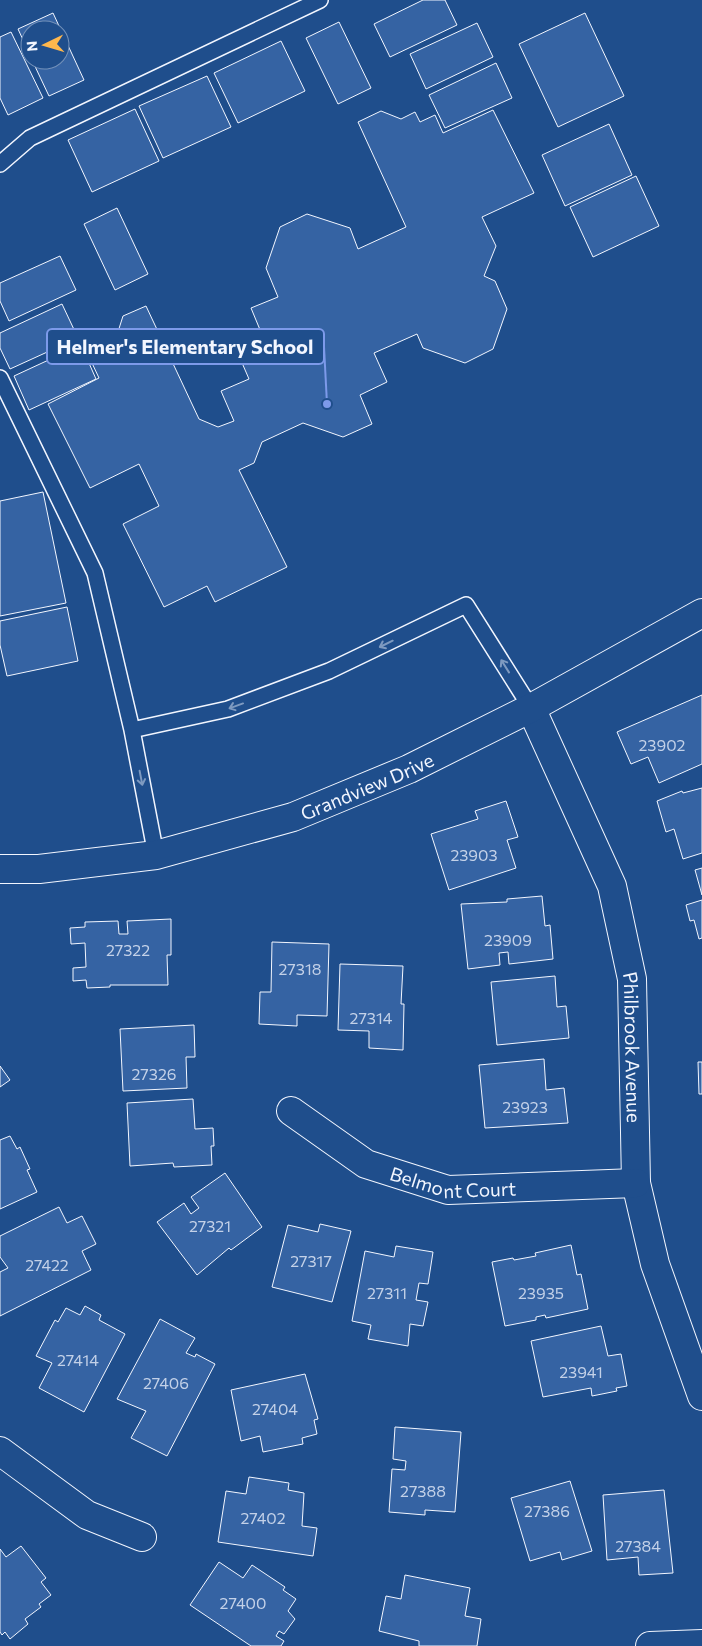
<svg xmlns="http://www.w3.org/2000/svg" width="702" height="1646" viewBox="0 0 702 1646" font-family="Commissioner,sans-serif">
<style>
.building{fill:#3563a3;stroke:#f2f6ff}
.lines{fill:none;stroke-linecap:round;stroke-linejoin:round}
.service-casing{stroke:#f2f6ff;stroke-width:18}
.minor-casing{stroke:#f2f6ff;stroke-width:30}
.tertiary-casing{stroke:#f2f6ff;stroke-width:30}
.service{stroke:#1f4e8c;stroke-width:15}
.minor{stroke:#1f4e8c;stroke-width:28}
.tertiary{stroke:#1f4e8c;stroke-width:28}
.oneway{stroke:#7e9ac0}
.labels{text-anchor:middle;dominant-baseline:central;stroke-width:4;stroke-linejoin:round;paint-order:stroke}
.number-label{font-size:16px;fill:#c3d1e8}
.street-label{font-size:19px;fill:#f2f6ff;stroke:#1f4e8c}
.leader{fill:none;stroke:#7d9aea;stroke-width:2}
.callout-dot{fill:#7d9aea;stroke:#1f4e8c;stroke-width:2}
.callout{fill:#1f4e8c;stroke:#7d9aea;stroke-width:2}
.callout-label{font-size:20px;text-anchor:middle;font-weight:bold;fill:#f2f6ff}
</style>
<rect width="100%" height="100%" fill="#1f4e8c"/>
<path class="building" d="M423 0H445L457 25 390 57 374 24Z
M53 13 84 80 49 96 32 60H60V30H30V55L18 29Z
M585 13 624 96 558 127 519 44Z
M339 22 371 88 338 104 306 38Z
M477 23 493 57 426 89 410 54Z
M11 32 43 98 8 115 0 98V37Z
M281 41 305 91 238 123 214 73Z
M496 63 512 98 445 128 429 95Z
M207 76 231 127 163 158 139 106Z
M135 109 159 161 92 192 68 140Z
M493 110 534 193 482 217 496 246 484 276 495 281 507 309 493 349 465 363 423 348 417 334 374 353 387 382 360 395 372 424 343 437 303 423 262 442 254 463 239 470 287 567 215 602 207 586 164 607 123 524 159 506 139 464 90 488 48 404 99 378 91 361 106 353 102 344 116 338 123 316 146 306 199 419 218 427 234 421 221 391 249 379 236 349 263 337 251 308 278 297 266 268 280 227 307 214 350 228 358 249 406 227 358 122 381 111 401 119 415 112 420 122 435 115 443 133Z
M609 124 632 175 565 206 542 155Z
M636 176 659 226 593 257 570 207Z
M117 208 148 274 115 290 84 224Z
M60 256 76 290 9 321 0 301V283Z
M62 304 78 338 10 369 0 348V333Z
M81 345 96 379 29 410 14 376Z
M43 492 66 603 0 616V501Z
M67 607 78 661 7 676 0 645V621Z
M702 695V764L659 783 648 757 631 764 617 732Z
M702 788V853L683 859 674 829 666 832 657 801 682 791 683 793Z
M506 801 518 837 507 840 516 868 449 890 431 834 478 819 475 811Z
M702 868V895L695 870Z
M542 896 545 926 550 925 553 959 509 964 508 952 499 953 500 965 468 969 461 904 507 902V899Z
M702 900V938L699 939 694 920 690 921 686 905Z
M171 919V955H167L168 985H110V987L87 988 86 980 73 981V968L86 967 85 943 71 944 70 928 85 927V922L118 921 119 934H128L127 921Z
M272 942 329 944 327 1016 297 1015V1026L259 1024 260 992H271Z
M340 964 403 966 401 1004H404L403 1050 369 1048V1031L338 1030Z
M555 976 557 1007 566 1006 569 1038 497 1045 491 982Z
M194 1025 195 1057H186L187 1088 123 1091 120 1029Z
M544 1059 546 1090 564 1088 568 1123 485 1128 479 1065Z
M698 1062H702V1094H699Z
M0 1066 10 1080 0 1087Z
M193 1099 195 1129 213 1128 214 1146H211L212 1165 174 1167 173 1163 130 1166 127 1103Z
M10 1136 17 1149 20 1147 30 1169 27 1170 37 1192 0 1209V1140Z
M225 1173 262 1227 231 1250 229 1248 197 1275 157 1222 184 1203 191 1214 199 1208 191 1197Z
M59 1207 67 1223 82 1216 96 1244 82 1251 91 1270 0 1316V1272L8 1268 0 1257V1236Z
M320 1224 351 1231 332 1302 272 1287 288 1225 318 1232Z
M571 1245 577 1275 581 1274 588 1309 546 1318 545 1315 536 1317V1320L505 1326 492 1262 513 1258 514 1260 536 1256 535 1253Z
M396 1246 433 1252 428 1284 419 1283 416 1300 428 1302 423 1326 410 1324 408 1346 368 1339 371 1325 352 1321 365 1251 394 1257Z
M85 1306 101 1315 99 1320 125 1334 84 1412 39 1388 52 1363 36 1356 55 1320 58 1322 66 1308 80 1315Z
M160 1319 195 1338 186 1353 195 1357 196 1354 215 1364 167 1456 131 1438 146 1411 117 1399Z
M601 1326 608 1356 621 1354 627 1386 616 1388 617 1391 592 1396 591 1388 543 1397 531 1341Z
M305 1374 318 1419 314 1420 317 1434 302 1438 303 1444 263 1452 260 1436 241 1441 231 1390Z
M395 1427 461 1432 455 1512 425 1510V1515L389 1512 392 1469 405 1470 406 1461 393 1459Z
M249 1477 289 1483 288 1490 304 1493 302 1526 317 1528 313 1556 218 1542 226 1491 246 1494Z
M570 1481 592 1551 562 1560 560 1552 530 1561 511 1498Z
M664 1490 673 1573 639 1575 638 1557 607 1560 603 1495Z
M21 1546 46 1578 41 1582 51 1595 39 1604 41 1607 25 1619 28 1624 10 1639 5 1632 2 1635 0 1632V1549L6 1557Z
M219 1562 243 1578 252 1565 285 1587 283 1590 296 1599 288 1611 295 1619 284 1634 279 1631 276 1636 284 1641 281 1646H251L190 1605Z
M405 1575 470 1588 465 1616 481 1619 477 1646H419V1641L379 1631 386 1596 401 1599Z"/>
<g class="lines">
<g class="service-casing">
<path id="service" d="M0 164 30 138 320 0
M0 378 95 573 132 730 156 855
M132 730 228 709 329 671 466 605 531 708"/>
</g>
<g class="minor-casing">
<g id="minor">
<path id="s1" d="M531 708 612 886 632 979 636 1183 655 1264 702 1396"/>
<path id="s2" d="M291 1111 366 1164 448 1190 636 1183"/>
<path d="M0 1451 87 1515 142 1537"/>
<path d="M650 1646 702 1644"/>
</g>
</g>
<g class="tertiary-casing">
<g id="tertiary">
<path id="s3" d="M0 869H39L156 855 293 817 409 769 531 708 702 613"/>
</g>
</g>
<use href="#service" class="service"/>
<use href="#minor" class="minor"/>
<use href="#tertiary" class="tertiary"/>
</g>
<defs><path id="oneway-shaft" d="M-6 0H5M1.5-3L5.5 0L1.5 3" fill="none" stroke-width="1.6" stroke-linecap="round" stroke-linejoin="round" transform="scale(1.25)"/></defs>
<g class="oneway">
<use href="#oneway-shaft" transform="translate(386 644) rotate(154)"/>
<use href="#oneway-shaft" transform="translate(505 666) rotate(-122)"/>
<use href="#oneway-shaft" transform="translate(236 706) rotate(160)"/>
<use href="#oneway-shaft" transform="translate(141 778) rotate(79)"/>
</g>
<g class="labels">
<g class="number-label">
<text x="662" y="744">23902</text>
<text x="474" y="854">23903</text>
<text x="508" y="939">23909</text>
<text x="128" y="949">27322</text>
<text x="300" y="968">27318</text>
<text x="371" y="1017">27314</text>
<text x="154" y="1073">27326</text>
<text x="525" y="1106">23923</text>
<text x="210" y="1225">27321</text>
<text x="311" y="1260">27317</text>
<text x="47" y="1264">27422</text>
<text x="387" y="1292">27311</text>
<text x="541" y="1292">23935</text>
<text x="78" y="1359">27414</text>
<text x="581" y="1371">23941</text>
<text x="166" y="1382">27406</text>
<text x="275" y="1408">27404</text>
<text x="423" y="1490">27388</text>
<text x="547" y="1510">27386</text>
<text x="263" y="1517">27402</text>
<text x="638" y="1545">27384</text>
<text x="243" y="1602">27400</text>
</g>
<g class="street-label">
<text stroke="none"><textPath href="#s3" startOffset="379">Grandview Drive</textPath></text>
<text stroke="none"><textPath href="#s1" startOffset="359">Philbrook Avenue</textPath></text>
<text stroke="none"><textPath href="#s2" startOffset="182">Belmont Court</textPath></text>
</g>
</g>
<path class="leader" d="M327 404L324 347"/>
<circle class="callout-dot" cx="327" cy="404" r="5"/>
<rect class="callout" x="47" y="329" width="277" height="35" rx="5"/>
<g class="callout-label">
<text x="185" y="354">Helmer's Elementary School</text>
</g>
<g transform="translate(45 45) rotate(265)"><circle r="24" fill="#1f4e8c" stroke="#7391ba"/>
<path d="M0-4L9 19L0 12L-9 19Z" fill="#ffb74d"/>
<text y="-8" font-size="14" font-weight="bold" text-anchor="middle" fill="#f2f6ff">N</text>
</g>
</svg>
